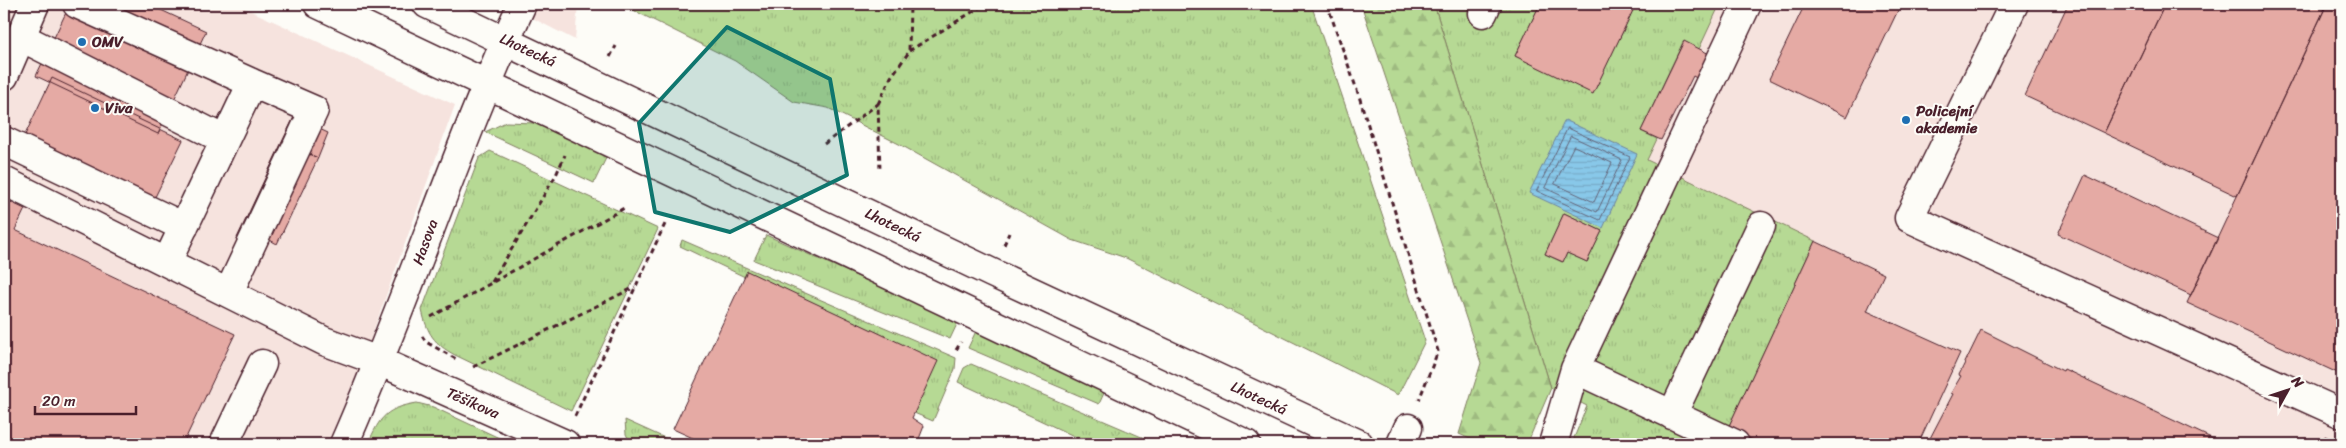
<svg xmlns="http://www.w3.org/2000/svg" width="2346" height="448" viewBox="0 0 2346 448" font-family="Sriracha,sans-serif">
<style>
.built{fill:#f6e3de}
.grass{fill:url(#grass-tufts);stroke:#807c60;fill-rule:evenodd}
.forest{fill:url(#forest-firs);stroke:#807c60}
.water{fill:url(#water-rules);stroke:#6f849d}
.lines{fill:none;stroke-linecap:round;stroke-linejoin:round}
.shore{stroke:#636377;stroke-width:1}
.building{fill:#e5aaa4;stroke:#4a1f2b}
.minor-casing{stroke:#4a1f2b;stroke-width:31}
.path{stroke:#4a1f2b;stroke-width:3;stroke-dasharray:5 4;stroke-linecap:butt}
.minor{stroke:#fdfcf7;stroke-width:28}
.marked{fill:#0f766e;fill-opacity:0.2;stroke:#0f766e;stroke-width:4;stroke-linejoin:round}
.poi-dot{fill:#1f6fb2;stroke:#fdfcf7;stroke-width:2}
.labels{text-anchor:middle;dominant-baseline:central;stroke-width:4;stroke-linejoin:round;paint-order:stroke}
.poi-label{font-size:15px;font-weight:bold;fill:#4a1f2b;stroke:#fdfcf7;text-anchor:start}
.street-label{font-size:15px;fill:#4a1f2b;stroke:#fdfcf7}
</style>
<defs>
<pattern id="grass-tufts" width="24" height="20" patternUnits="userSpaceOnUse" patternTransform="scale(1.25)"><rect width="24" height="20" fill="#b6d994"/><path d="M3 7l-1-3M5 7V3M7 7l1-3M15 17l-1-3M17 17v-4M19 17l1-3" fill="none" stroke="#9eba80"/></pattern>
<pattern id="forest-firs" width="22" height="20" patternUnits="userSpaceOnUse" patternTransform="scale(1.25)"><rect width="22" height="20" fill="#b6d994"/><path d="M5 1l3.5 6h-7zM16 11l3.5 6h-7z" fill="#9eba80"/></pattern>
<pattern id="water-rules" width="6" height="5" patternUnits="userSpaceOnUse" patternTransform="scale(1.25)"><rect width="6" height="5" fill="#88c8e9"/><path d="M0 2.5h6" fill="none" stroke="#77abc8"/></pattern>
</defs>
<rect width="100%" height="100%" fill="#fdfcf7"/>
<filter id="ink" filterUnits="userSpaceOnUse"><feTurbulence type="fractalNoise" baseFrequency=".02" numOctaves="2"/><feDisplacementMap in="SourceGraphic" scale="10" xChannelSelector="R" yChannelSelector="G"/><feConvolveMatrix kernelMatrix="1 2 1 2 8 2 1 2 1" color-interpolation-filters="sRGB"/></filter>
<g filter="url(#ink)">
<path class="built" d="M4 4H236L455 105 360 368 327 444H4Z
M505 4H578L575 40Z
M1434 4H2342V444H1668L1551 388Z"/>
<path class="grass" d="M621 4H1311L1425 341 1398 395 1126 258 1072 240 899 144 828 108 794 102 735 61Z
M1434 4H1540L1515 56 1593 93 1636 4H1720L1699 49 1683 42 1641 131 1657 139 1647 160 1815 241 1728 428 1762 444H1576L1574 438 1587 406 1551 388ZM1564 213 1602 231 1587 262 1567 253 1562 262 1545 254Z
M506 122 535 123 607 156 594 183 485 132Z
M490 151 658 229 571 411 455 355C434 344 427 333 422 310L479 158Z
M766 235 958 322 950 339 754 260Z
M682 240 956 358 955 369 933 421 914 413 745 277 680 246Z
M976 331 1105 391 1099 404 968 348Z
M971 364 1158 444H1091L958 382 964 368Z
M417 403 433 407 512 444H368C380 416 387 408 417 403Z
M625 420 678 444H631L626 434Z"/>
<path class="forest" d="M1361 4H1434L1551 388 1527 444H1481L1459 434 1481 363Z"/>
<path class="water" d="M1565 120 1637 154 1603 228 1529 193Z"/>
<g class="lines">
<path class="shore" d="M1568 128 1630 157 1600 220 1537 191Z
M1571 136 1622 160 1597 212 1545 188Z
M1574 146 1612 163 1594 202 1555 184Z"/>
</g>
<path class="building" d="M70 4H148L206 31 158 134 36 76Z
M1540 4H1636L1593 94 1515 56Z
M1805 4H1901L1847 117 1769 79Z
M2068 4H2165L2104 133 2025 96Z
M2165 4H2327L2237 196 2104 133Z
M2327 4H2342V375L2187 303Z
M1684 41 1719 59 1707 84 1693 76 1661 140 1641 131Z
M52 78 183 140 154 199 24 137Z
M294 117 328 133 318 158 282 142Z
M282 142 318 158 277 244 268 239 263 250 237 238Z
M2085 175 2218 238 2191 295 2058 234Z
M4 199 25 209 15 230 235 334 183 444H4Z
M1564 213 1602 231 1587 262 1567 253 1563 262 1545 254Z
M1815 241 1884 274 1867 311 1960 353 1918 444H1762L1728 428Z
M747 271 938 361 912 418 924 426 917 444H706L673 429Z
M1981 330 2063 371 2064 369 2224 444H1927L1953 394 1951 393 1961 376 1959 375Z
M2325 436 2342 444H2321Z"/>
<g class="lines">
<g class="minor-casing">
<path id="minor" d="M77 4 252 83 167 262
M318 4 1246 444
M427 4 992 273 1359 444
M2014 4 1909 218 2342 414
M1483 13 1487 4
M21 37 225 140
M4 76 35 4
M4 141 184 227
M4 181 324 341 381 362 565 444
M229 292 314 110 252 83
M1672 415 1761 226
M224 444 262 364
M344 444C408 299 456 148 522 4
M1401 444 1408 428
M1553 444 1575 369
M1735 444 1575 369 1747 4"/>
</g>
<path class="path" d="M1327 4 1359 96 1438 351 1419 400
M909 51 985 4
M610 57 616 46
M878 104 891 77 909 52 910 4
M824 144 878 104 880 171
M1004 245 1009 233
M492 282 556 175 565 155
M431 317 626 207
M422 336 426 342 456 359
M956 350 961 342
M473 367 635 287
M575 416 665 224"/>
<use href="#minor" class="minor"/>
</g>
</g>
<path class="marked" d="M727 27 830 79 847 175 730 232 655 212 639 123Z"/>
<g class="poi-dot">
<circle cx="82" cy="42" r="5"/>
<circle cx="95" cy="108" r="5"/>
<circle cx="1906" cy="120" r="5"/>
</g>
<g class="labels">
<g class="poi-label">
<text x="92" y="42">OMV</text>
<text x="105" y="108">Viva</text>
<text x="1916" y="111">Policejní<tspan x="1916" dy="17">akademie</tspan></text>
</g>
<g class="street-label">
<text transform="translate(528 50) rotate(25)">Lhotecká</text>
<text transform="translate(893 225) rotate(26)">Lhotecká</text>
<text transform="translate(425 242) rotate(-70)">Hasova</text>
<text transform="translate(1259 398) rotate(25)">Lhotecká</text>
<text transform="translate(473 403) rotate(24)">Těšíkova</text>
</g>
</g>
<rect width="2346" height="448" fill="none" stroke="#fdfcf7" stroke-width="20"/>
<rect x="10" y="10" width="2326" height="428" fill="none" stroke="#4a1f2b" stroke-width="2" filter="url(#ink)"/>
<g transform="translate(2288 390) rotate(50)" stroke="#fdfcf7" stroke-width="4" paint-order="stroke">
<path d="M0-4L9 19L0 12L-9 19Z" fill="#4a1f2b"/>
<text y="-8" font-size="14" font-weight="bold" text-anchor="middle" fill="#4a1f2b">N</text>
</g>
<path d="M35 406v8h101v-8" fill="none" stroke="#4a1f2b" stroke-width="2.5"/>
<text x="42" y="406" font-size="15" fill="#4a1f2b" stroke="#fdfcf7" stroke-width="4" paint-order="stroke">20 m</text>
</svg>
